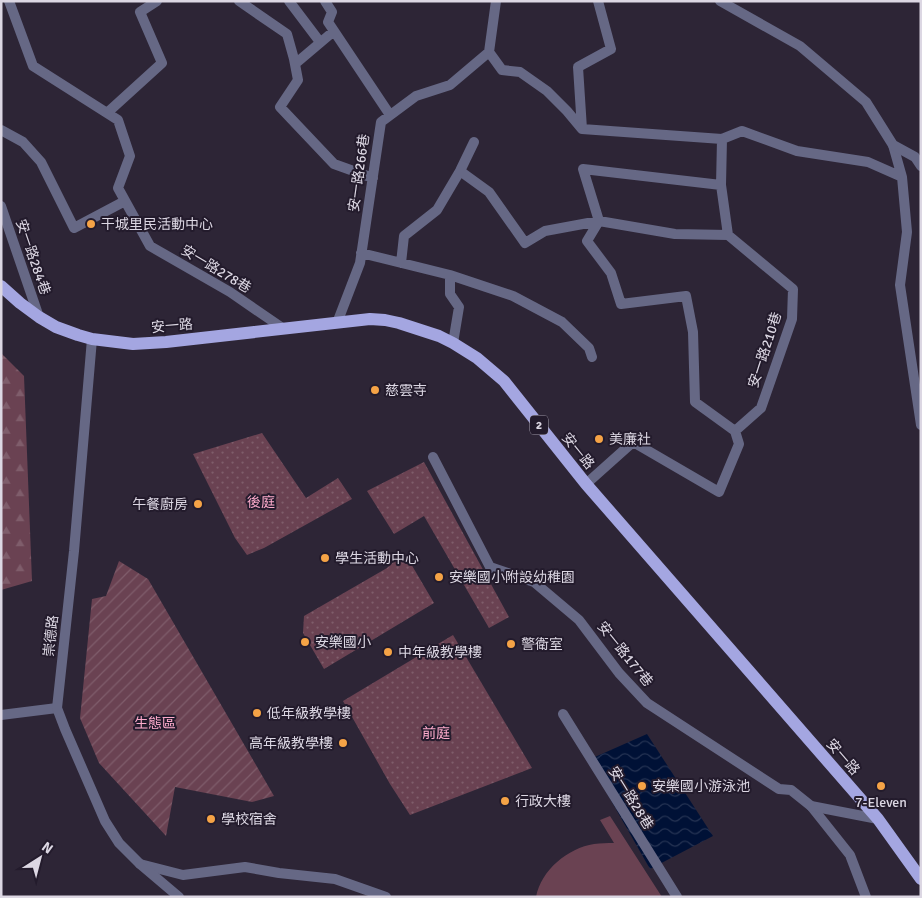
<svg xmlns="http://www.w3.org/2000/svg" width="922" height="898" viewBox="0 0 922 898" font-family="Signika,'Noto Sans TC',sans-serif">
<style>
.grass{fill:#6a4252}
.forest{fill:url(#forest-firs)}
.park{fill:url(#park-dots)}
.garden{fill:url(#garden-furrows)}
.water{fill:url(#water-waves)}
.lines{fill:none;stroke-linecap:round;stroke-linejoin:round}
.service{stroke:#666885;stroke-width:10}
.minor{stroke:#666885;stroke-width:10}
.primary{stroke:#a4a6e1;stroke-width:12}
.poi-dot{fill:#f5a346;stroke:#231b2c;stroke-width:2}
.labels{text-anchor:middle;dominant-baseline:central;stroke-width:4;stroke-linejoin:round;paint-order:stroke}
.shield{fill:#231b2c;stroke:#a49fac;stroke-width:1}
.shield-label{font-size:12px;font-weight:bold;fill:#dcd7e3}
.street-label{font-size:14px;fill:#dcd7e3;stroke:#231b2c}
.poi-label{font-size:14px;fill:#dcd7e3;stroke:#231b2c;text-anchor:start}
.park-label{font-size:14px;fill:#fcaacb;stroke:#231b2c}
</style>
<defs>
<pattern id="forest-firs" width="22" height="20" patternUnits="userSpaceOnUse" patternTransform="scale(1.25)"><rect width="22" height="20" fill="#6a4252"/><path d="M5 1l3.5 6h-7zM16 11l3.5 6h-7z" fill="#7f5d6b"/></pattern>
<pattern id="park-dots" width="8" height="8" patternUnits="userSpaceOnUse" patternTransform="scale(1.25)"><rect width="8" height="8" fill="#6a4252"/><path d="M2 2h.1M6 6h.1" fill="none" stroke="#7f5d6b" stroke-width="1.8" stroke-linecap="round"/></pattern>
<pattern id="garden-furrows" width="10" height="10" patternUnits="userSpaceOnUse" patternTransform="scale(1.25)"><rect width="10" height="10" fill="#6a4252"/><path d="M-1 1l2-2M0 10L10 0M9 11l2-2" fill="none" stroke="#7f5d6b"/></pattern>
<pattern id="water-waves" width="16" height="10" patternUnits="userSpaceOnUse" patternTransform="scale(1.25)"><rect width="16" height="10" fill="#001136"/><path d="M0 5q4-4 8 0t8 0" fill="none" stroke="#253353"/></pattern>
</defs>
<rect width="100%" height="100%" fill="#2d2536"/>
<path class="grass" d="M610 816 662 897H536C541 870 568 848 594 844 601 843 607 843 614 843L600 820Z"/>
<path class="forest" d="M1 353 24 376 32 581 1 590Z"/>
<path class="park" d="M262 433 306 498 338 478 352 499 264 548 247 555 235 538 193 454Z
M424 462 509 617 489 628 424 516 394 534 367 491Z
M404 552 434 603 324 669 303 633 304 616 387 568Z
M453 635 532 768 410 815 390 784 343 701Z"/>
<path class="garden" d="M119 561 148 579 274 796 252 802 175 787 166 836 99 763 80 718 92 599 106 596Z"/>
<path class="water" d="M647 734 713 836 650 869 588 760Z"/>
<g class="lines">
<path class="service" d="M9 1 33 66 118 120 130 156 118 188 150 246 230 292 284 329
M239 1 287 34 294 59 298 80 280 107 334 164 373 178
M289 1 320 42
M325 1 332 12 328 22 390 115
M489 52 502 70 520 72 547 91 567 111 582 129
M295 64 334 31
M107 113 162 63 140 12 157 1
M582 129 578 67 611 49 598 1
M582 129 722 139
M1 130 23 142 41 162 74 228 125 201
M893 145 902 177 907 232 900 285 921 425
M460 171 489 192 525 243 545 231 599 221 675 234 728 235
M721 185 583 169 599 221 587 241 611 273 621 304 686 296 693 332 695 402 735 431
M1 206 39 317
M361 253 450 275V294L459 307 453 343
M401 263 404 236 437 210 460 171 474 142
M450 275 513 296 562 322 589 348 592 357
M337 323 360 263 381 122 416 96 450 85 489 52 496 1
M586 484 633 442 719 492 739 444 735 431 761 408 792 319 793 289 728 235 721 185 722 139 742 131 797 151 868 162 902 177
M563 714 677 897
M1 715 57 708
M811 806 850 855 866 897
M140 864 183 875 245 867 279 873 335 879 386 897"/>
<path class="minor" d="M720 1 800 46 866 102 893 145 915 157 921 166
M92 339 74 551 57 708 65 729 105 821 119 843 140 864 179 897
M433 457 490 567 534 582 579 620 619 673 647 703 779 789 791 790 811 806 878 819"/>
<path class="primary" d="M1 286 20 303 39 317 56 327 78 335 92 339 133 344 166 342 370 319 385 320 399 323 439 336 453 343 477 358 504 381 586 484 878 819 921 879"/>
</g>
<g class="poi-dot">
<circle cx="91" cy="224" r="5"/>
<circle cx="375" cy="390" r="5"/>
<circle cx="599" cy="439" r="5"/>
<circle cx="198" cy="504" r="5"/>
<circle cx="325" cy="558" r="5"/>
<circle cx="439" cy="577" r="5"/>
<circle cx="305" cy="642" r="5"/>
<circle cx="511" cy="644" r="5"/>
<circle cx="388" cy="652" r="5"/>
<circle cx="257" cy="713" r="5"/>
<circle cx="343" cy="743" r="5"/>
<circle cx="642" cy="786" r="5"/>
<circle cx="881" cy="786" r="5"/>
<circle cx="505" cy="801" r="5"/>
<circle cx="211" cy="819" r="5"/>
</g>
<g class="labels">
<rect class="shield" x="530" y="415.5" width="18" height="19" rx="4"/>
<g class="shield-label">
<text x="539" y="425">2</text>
</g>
<g class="street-label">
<text transform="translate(359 173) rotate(-82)">安一路266巷</text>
<text transform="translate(33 257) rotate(71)">安一路284巷</text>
<text transform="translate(216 269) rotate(31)">安一路278巷</text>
<text transform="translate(172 326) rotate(-5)">安一路</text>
<text transform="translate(765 350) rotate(-72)">安一路210巷</text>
<text transform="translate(578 451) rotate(51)">安一路</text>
<text transform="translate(51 636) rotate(-84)">崇德路</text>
<text transform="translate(625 654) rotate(51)">安一路177巷</text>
<text transform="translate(843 757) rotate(49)">安一路</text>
<text transform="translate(631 798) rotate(58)">安一路28巷</text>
</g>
<g class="poi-label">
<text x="101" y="224">干城里民活動中心</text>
<text x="385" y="390">慈雲寺</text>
<text x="609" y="439">美廉社</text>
<text x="188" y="504" text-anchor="end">午餐廚房</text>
<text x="335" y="558">學生活動中心</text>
<text x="449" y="577">安樂國小附設幼稚園</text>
<text x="315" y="642">安樂國小</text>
<text x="521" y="644">警衛室</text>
<text x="398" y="652">中年級教學樓</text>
<text x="267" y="713">低年級教學樓</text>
<text x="333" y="743" text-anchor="end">高年級教學樓</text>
<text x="652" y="786">安樂國小游泳池</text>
<text x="515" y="801">行政大樓</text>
<text x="881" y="802" text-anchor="middle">7-Eleven</text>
<text x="221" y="819">學校宿舍</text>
</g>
<g class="park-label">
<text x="261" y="502">後庭</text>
<text x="155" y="723">生態區</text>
<text x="436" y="733">前庭</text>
</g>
</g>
<rect width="922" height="898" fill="none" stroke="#dcd7e3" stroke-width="5"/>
<g transform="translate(40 858) rotate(36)" stroke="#231b2c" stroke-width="4" paint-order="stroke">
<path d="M0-4L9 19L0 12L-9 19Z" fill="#dcd7e3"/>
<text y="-8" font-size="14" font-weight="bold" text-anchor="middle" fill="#dcd7e3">N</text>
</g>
</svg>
